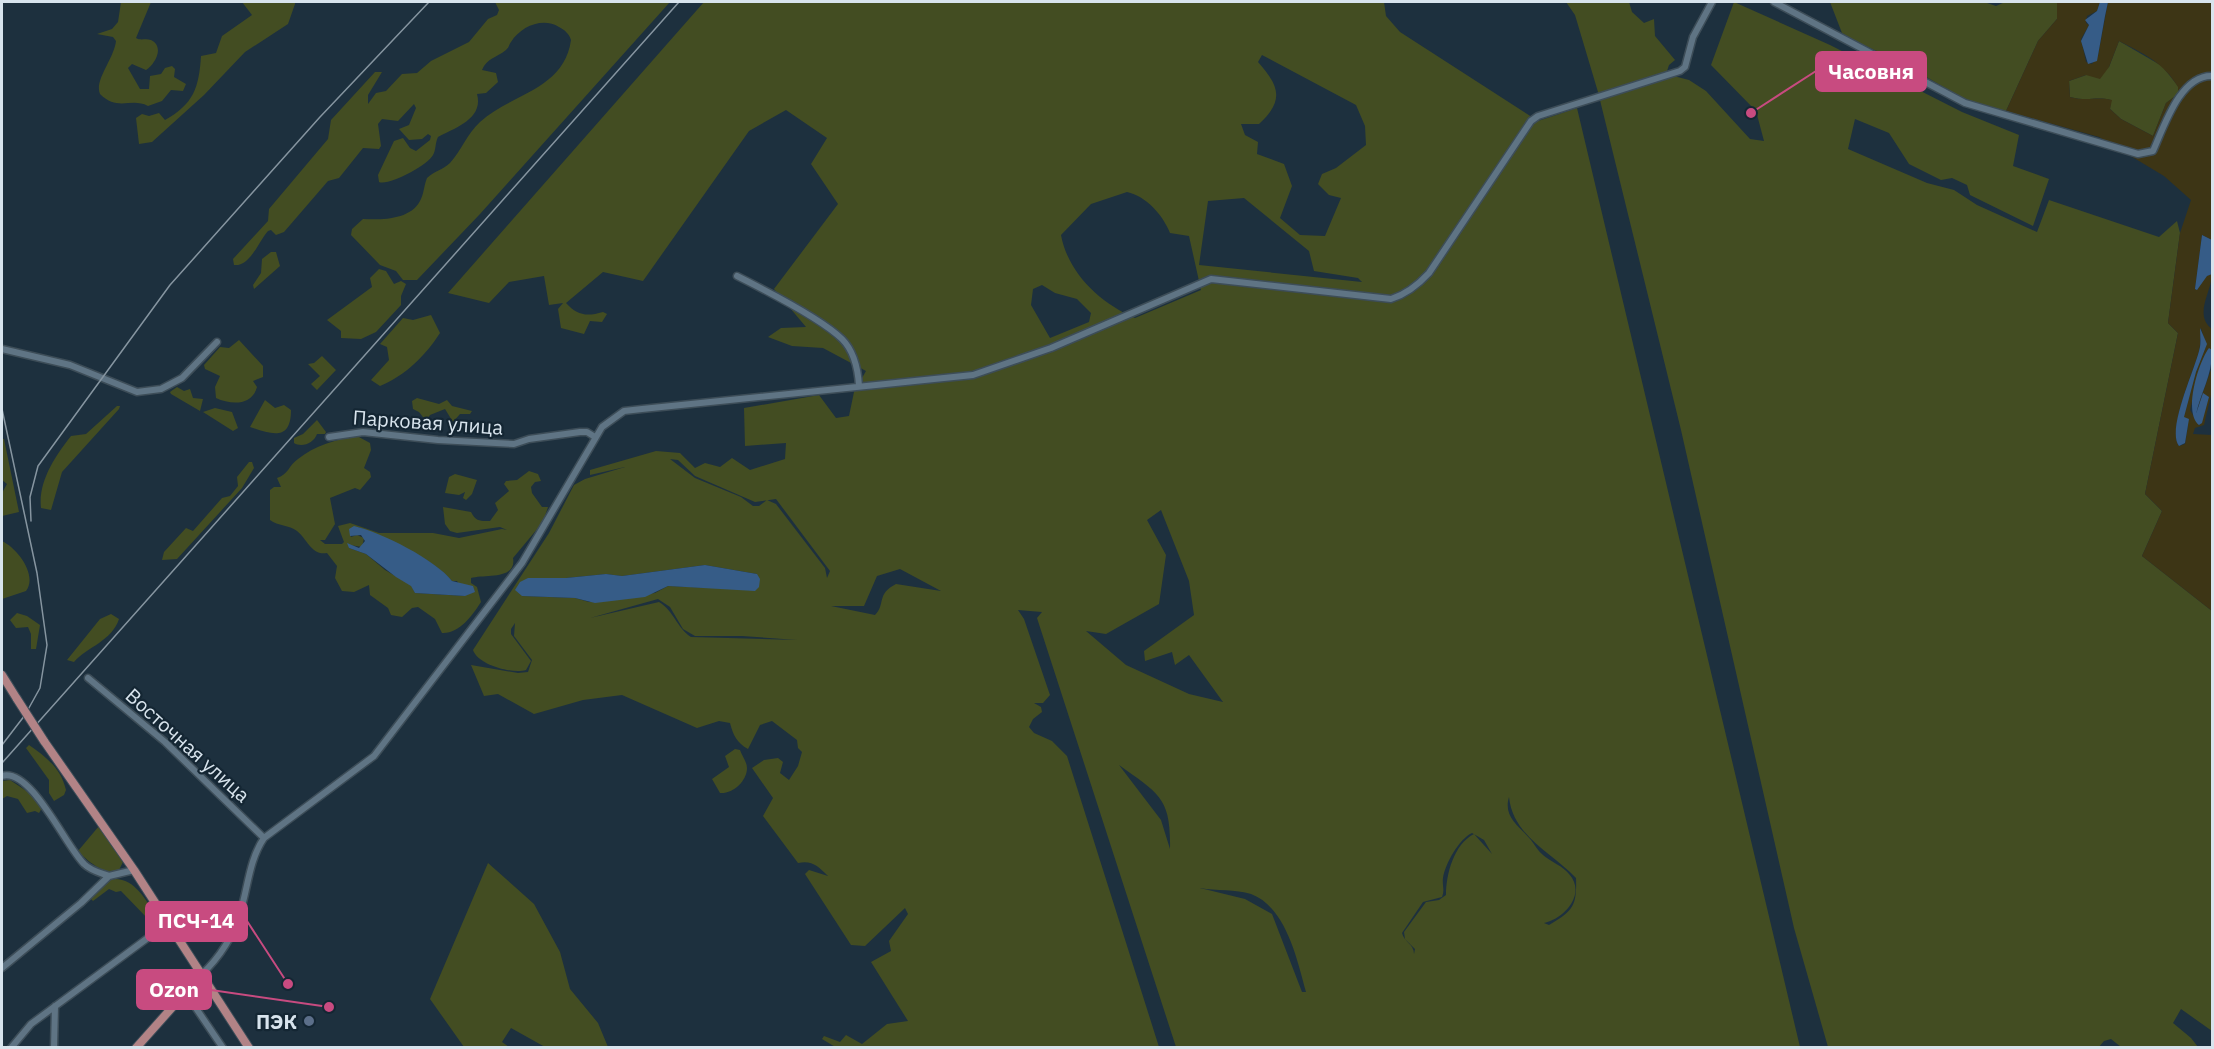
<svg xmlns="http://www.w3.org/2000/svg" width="2214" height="1049" viewBox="0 0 2214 1049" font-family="'IBM Plex Sans',sans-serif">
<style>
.green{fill:#434d22;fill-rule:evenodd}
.sand{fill:#3d3515;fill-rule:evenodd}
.water{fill:#365c87}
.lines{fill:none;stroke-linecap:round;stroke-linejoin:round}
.minor-casing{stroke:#3d4d58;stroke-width:9}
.major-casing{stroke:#3d4d58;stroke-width:10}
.minor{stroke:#5f7484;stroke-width:6}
.major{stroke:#b28386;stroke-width:8}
.rail{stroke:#8695a0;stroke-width:1.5}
.major-bridge-casing{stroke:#3d4d58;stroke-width:10;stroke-linecap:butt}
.major-bridge{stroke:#b28386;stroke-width:8}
.service-dot{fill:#5c6f8a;stroke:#142633;stroke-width:2}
.labels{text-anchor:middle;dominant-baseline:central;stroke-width:4.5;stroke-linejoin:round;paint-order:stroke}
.street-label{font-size:20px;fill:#d8e4ed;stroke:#142633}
.poi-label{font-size:20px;font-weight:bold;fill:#d8e4ed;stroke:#142633;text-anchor:end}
.leader{fill:none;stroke:#c84b80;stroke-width:2}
.callout-dot{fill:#c84b80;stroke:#142633;stroke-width:2}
.callout{fill:#c84b80;stroke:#c84b80;stroke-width:2}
.callout-label{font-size:21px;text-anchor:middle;font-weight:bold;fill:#fff}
</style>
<rect width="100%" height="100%" fill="#1d303e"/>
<path class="green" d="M121 2H151L136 38C141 41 145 38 151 40 165 47 155 64 146 70L132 64 128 68 140 89H149L150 76 161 74 165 68 172 66 175 69 174 77 186 84 183 91 171 90 162 101 148 106C131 97 118 112 100 94 94 80 114 59 116 41L113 37 97 34 112 29 118 22Z
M242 2H295V4L288 24 245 52 204 95 152 142 139 144 136 118 142 114 149 116 159 113 165 120C194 104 199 87 201 56L216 53 222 36 252 15Z
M495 2H670L480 214 417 280H403L396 271 380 265 351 235 352 229 363 219C381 220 410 220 420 201 424 194 424 185 427 178 434 171 443 170 450 163 461 151 467 134 480 122 512 93 564 90 571 40 569 34 565 30 559 27 543 17 521 26 511 42 508 46 510 46 506 50 496 58 487 58 482 70L496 73 498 82 486 93 477 94C484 119 454 128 438 137 435 143 436 150 433 155 428 165 389 186 379 182L378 175 394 141 403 138 410 148 416 151 430 140 431 136 428 134 422 139 409 140 399 129 409 125 416 108 414 104 398 121 382 119 378 124 381 146 379 149 363 148 339 178 328 181 284 232 276 235 271 230 268 231C259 241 250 267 234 265L233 259 268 221 269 209 328 139 331 120 375 72H382L368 95V104L376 93 386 91 402 74 417 73 431 61 469 42 488 19 497 15 499 10Z
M704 2H1384L1386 16 1400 32 1538 121 1577 108 1800 1047H1176L1037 618 1042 612 1018 610 1024 619 1050 695 1043 703H1034L1041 707 1042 712 1033 719 1029 727 1034 733 1052 741 1067 756 1159 1047 837 1048 822 1039 824 1036 840 1042 846 1035 862 1044 887 1024 908 1021 871 962 891 951 889 941 908 914 905 908 865 946 851 945 805 874 809 870 828 876C818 866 812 860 798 863L763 816 773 798 752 768 764 760 778 758 783 762 780 773 789 780 798 766 802 752 798 748 797 740 772 721 760 725 748 749C737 743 733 735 730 723L719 721 697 728 622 695 583 700 534 714 498 694 484 696 471 665 518 673 528 672 532 660 514 636 515 623 511 629V634L531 661 526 670C512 674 478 665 473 650L549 533 574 485 585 479 625 467 590 475V470L656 451 680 453 695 468 705 463 720 467 732 458 750 470 785 459 786 443 745 446 744 408 819 395 836 418 849 416 854 392 866 371 823 348 792 346 768 337 781 328 806 327 774 289 838 204 811 164 827 138 786 110 749 131 643 281 603 272 566 303C577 315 586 317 603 312L607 314 602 322 590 321 584 334 561 328 558 309 563 303 549 305 544 276 509 282 489 303 448 293ZM1262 55 1356 105 1365 126 1366 145 1336 168 1322 174 1318 184 1329 195 1341 198 1325 236 1300 235 1280 218 1292 186 1284 164 1257 154 1258 142 1245 135 1241 124H1259C1285 100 1279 86 1258 62ZM1127 192C1146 196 1163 215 1170 233L1189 236 1201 290 1135 318C1100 303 1068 273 1061 235L1091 204ZM1244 198 1309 251 1314 271 1358 278 1362 282 1199 265 1208 201ZM1042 285 1055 293 1077 299 1091 313 1089 322 1050 338 1031 305 1033 289ZM670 459 678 460 695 476 755 502 776 499 830 571 827 578 825 568 776 504 767 500 759 506H753L741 497 695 478ZM1161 510 1189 581 1194 615 1144 651 1145 661 1172 652 1175 665 1189 655 1223 702 1189 694 1126 665 1086 631 1106 634 1159 604 1166 555 1147 520ZM705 565 757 574 711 588 668 586 655 593 589 602 575 598 522 596 528 578H566L606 574 622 576ZM900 569 941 591 896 584C876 594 886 604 875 615L831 606H864L877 576ZM658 599 670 607 683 629 695 636H742L797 640 691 637C677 628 674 611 659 602L590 618ZM1119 765C1159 794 1171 797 1170 849L1161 820ZM1509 797C1513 836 1551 852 1576 878 1577 906 1573 911 1549 925L1544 923C1564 919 1587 894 1569 874 1563 866 1551 862 1543 855 1538 851 1535 845 1531 840 1519 826 1503 817 1509 797ZM1472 833 1484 840 1492 854 1474 834C1454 844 1446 874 1446 895L1439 900 1426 902 1404 932 1405 939 1415 949 1414 954C1414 944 1404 942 1402 933L1423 902 1442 897C1445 890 1442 885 1443 878 1445 864 1459 839 1472 833ZM1200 888C1216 891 1236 889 1251 894 1286 907 1297 959 1306 992H1302L1272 914 1245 899Z
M1566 2H1629L1632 12 1644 23 1654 19 1655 36 1675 60 1669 65 1666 74 1689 80 1706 91 1750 139 1764 141 1756 111 1711 65 1734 2 1830 45 1962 112 2019 135 2013 166 2049 179 2033 226 1970 195 1967 185 1952 178 1941 180 1909 164 1889 133 1855 119 1848 149 1927 183 1954 190 1977 205 2037 232 2049 200 2159 237 2177 221 2180 233 2168 323 2178 333 2145 494 2162 511 2142 556 2212 611V1031L2181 1009 2173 1023 2191 1038 2198 1047H2121L2111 1039 2104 1041 2098 1048 1828 1047 1794 928 1681 430 1598 92 1575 15Z
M1830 2H1984L1996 6 2005 2H2057V19L2038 41 2006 111 1973 104 1902 63 1853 40 1842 33Z
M2119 41 2162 66 2178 86V94L2166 103 2153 136 2121 119 2110 109 2111 100C2095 96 2089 102 2070 97L2069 81 2109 67Z
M271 252H276L280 266 254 289 253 285 261 273 262 259Z
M379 269 386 271 394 284 401 281 406 284 401 296V305L376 332 361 339 341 338V331L327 320 372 287 370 278Z
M431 315 440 333C426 355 405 376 380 386L371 380 389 360 387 347 380 344 403 318 413 320Z
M239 340 263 366V377L253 381 257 387C252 406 231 405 216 398L215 387 220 376 205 369 204 365 220 347 229 348Z
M322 356 336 370 317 390 311 384 320 376 308 364 314 363Z
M177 387 184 391 190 389 193 398 203 399 200 411 171 394 170 392Z
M417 398 439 404 447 400 452 406 472 411 470 414H460L453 422 445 409 430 415 426 421 419 412 413 409 412 401Z
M265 400 275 408 284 405 291 410C291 442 271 434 250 427Z
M117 406H120L119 409 62 472 51 510 41 508C38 482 55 456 71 436L86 434Z
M215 408 232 412 238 428 233 431 203 412Z
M317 420 326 432 325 434H317C314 443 302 448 294 443V438L303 434Z
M357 436 370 443 371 450 364 468 370 472 371 477 360 490 355 488 330 498 335 524 325 540H320L325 544H342L344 542 338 526 350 523 379 533H433L459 538 502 529 507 530 500 527 457 533 450 531 445 524 443 507 471 512C476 522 481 521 490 521L498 510 495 503 509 491 504 484 506 481 517 480 529 471 538 474 541 481 535 482 531 487 532 493 542 507H548L543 522 513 558C517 580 485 574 471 578V583L477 587 481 602C472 616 459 634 442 633L435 619 418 607 412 608 402 617 391 615 388 608 370 595 369 585 354 592 342 591 335 578 337 566 327 553C312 556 307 539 297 531 289 525 278 526 270 520V490L274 487H281L277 478C288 475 289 465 298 459 314 446 337 439 357 436ZM358 527C391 541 428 555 452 581H457L465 596 415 593 411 585 385 570 366 554 349 548 350 545 362 547 364 538 357 535 351 537 350 533Z
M2 439H4L19 512 2 516V493L7 484 2 480Z
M249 462H252L254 468 242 488 177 559 162 560 164 552 186 528 193 531 222 498 230 496 238 486 237 477Z
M455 474 477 480 472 494 466 500 463 498 465 492 459 495 445 493 449 477Z
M2 541C17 548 38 575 26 591L2 599Z
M17 613 27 616 40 625 36 649H31V634L28 627 16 628 10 620Z
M111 614 119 619C112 641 87 647 74 662L67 660 100 619Z
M29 745C46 757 61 768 66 790L64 795 54 801 49 793V780L26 748Z
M735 749 740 750C742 756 747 762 747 768 747 781 733 794 720 793L712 779 729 767 725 756Z
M10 780 31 794 42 808 39 813 35 811 27 813 18 799 7 796 2 799V781Z
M99 826 123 862 118 872C104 874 88 862 78 851Z
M488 863 534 904 560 952 570 989 598 1023 608 1047H545L511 1028 502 1042 509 1047H464L430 999Z
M115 879C135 879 146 900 156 916L153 921 149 920 121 891 116 892 109 889 93 901 91 899 106 881Z"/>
<path class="sand" d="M2057 2H2100L2097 11 2087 16 2086 23 2089 25 2081 39 2086 62 2092 64 2098 56 2108 2H2212V240L2202 235 2195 289 2197 290 2206 276 2212 274C2212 291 2193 315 2212 329V350L2208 349 2200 368 2190 410 2199 425 2209 397 2203 394 2195 414 2212 367V391L2204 425 2195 428 2193 434 2212 435V611L2142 556 2162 511 2145 494 2178 333 2168 323 2180 233 2191 200 2164 176 2099 137 2006 111 2038 41 2057 19ZM2119 41C2143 53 2164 63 2178 87V94L2166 103 2153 136 2121 119 2110 109 2112 100C2095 96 2089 102 2070 97L2069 81 2086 75 2100 79 2109 67ZM2201 328 2206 346 2196 372 2183 419 2188 426 2185 444 2179 446C2167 430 2194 370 2199 351 2201 343 2200 335 2201 328Z"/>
<path class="water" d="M2100 2H2108L2105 16 2097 61 2088 64 2081 41 2089 25 2085 20 2097 11Z
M2202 235 2212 240V274L2207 276 2197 290 2195 289Z
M2200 328 2207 344 2196 372 2184 417 2189 419 2185 443 2179 446C2166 429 2196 368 2200 347 2201 341 2200 334 2200 328Z
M2209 348 2212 350C2213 373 2201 392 2196 414L2203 393 2209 397 2202 423 2199 425C2183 413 2198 363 2209 348Z
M354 526C381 532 436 560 452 581L473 586 475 592 465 596 415 593 411 586 396 577 366 554 349 548 347 543 359 548 365 541 361 535 350 536 349 529Z
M705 565 757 574 760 579 759 587 755 591 668 586 645 597 595 603 575 598 522 596 515 590 520 582 528 578H566L606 574 622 576Z"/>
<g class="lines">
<g class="minor-casing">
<path id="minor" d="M1774 2 1965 103 2138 154 2153 151C2164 127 2180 75 2212 76
M737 276C763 289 823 320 842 339 854 351 858 369 859 386
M2 349 70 365 137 392 161 389 182 378 217 342
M329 437 363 432 438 440 514 444 529 439 580 432H587L595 437
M88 678 165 742 264 838
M2 776C31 767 66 847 84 864 91 871 101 873 109 876
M2 968 81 903 109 876 134 870
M201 975C219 958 233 937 240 913 248 888 249 860 264 838L374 756 522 563 602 427 624 411 642 409 973 375 1051 348 1211 279 1391 299C1407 294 1418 285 1429 273L1531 121 1538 116 1680 71 1685 67 1693 37 1712 2
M185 992 223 1048
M11 1048 31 1024 168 923
M54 1048 55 1006"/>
</g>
<g class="major-casing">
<path id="major" d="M2 675 17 699
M44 741 134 870 249 1048
M136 1048 201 975"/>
</g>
<use href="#minor" class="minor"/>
<use href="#major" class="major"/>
<path class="rail" d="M2 409 37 573 47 645 40 688 25 715 2 745
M31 521 30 497 38 466 170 285 320 117 429 2
M2 763 679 2"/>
<g class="major-bridge-casing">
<path id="major-bridge" d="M17 699 44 741"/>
</g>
<use href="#major-bridge" class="major-bridge"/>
</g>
<circle class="service-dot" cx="309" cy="1021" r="6"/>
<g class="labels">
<g class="street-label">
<text transform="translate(428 422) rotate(4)">Парковая улица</text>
<text transform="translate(188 745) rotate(42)">Восточная улица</text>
</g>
<g class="poi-label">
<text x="297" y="1021">ПЭК</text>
</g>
</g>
<path class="leader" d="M1751 113L1816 71M288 984L247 921M329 1007L211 990"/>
<g class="callout-dot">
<circle cx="1751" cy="113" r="6"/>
<circle cx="288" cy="984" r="6"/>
<circle cx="329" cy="1007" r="6"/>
</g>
<g class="callout">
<rect x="1816" y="52" width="110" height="39" rx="6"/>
<rect x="146" y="902" width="101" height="39" rx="6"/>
<rect x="137" y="970" width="74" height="39" rx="6"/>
</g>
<g class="callout-label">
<text x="1871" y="79">Часовня</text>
<text x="196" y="928">ПСЧ-14</text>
<text x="174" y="997">Ozon</text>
</g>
<rect width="2214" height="1049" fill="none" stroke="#d8e4ed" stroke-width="6"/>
</svg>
